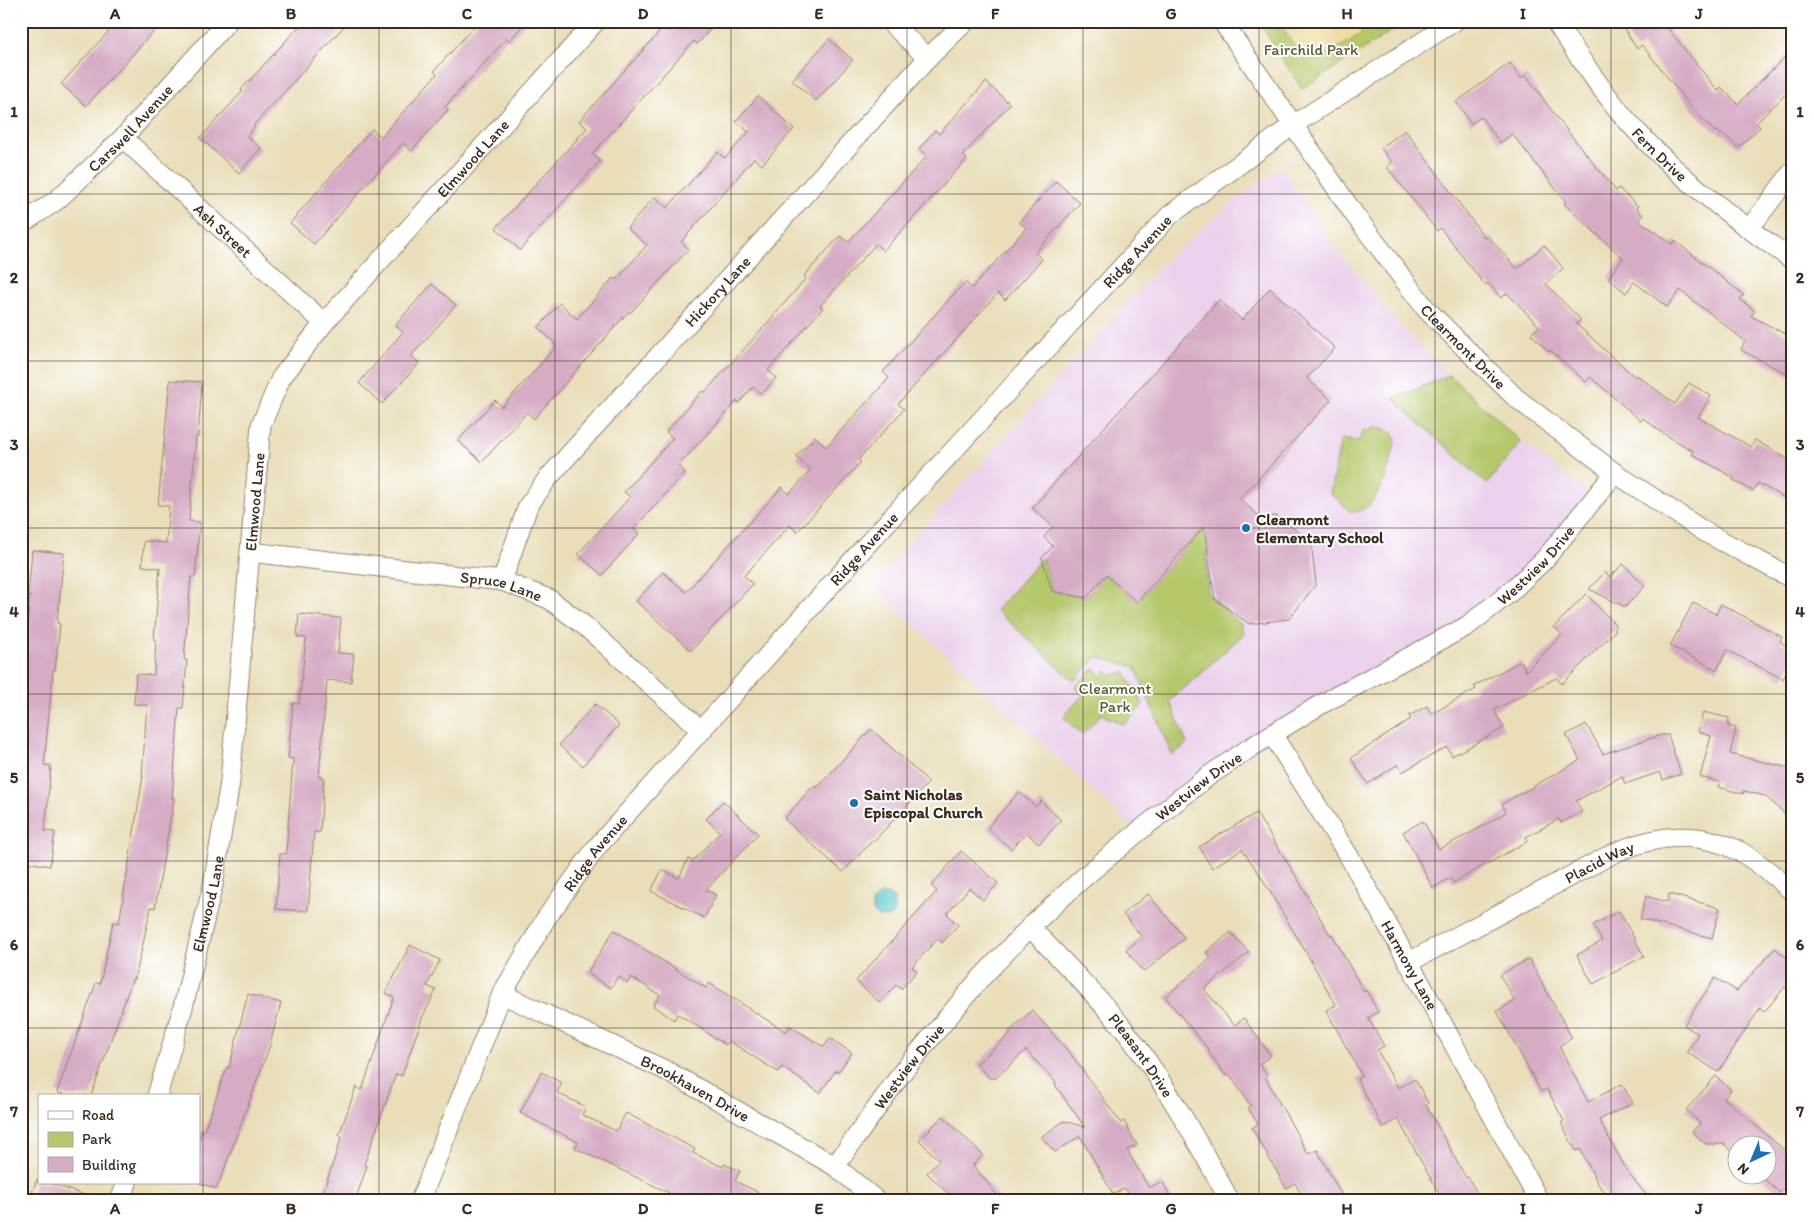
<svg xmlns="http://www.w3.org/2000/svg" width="1814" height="1222" viewBox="0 0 1814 1222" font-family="Itim,sans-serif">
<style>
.built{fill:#ebd1eb}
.green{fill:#b4c86b;stroke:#787944}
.sand{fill:#eeda9e;stroke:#94825e}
.water{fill:#5cc9cf;stroke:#4c7a76}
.building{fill:#d6abc4}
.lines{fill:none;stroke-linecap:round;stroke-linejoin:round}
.minor-casing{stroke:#92846c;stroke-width:21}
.minor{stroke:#fff;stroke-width:19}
.grid{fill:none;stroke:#3b2a1e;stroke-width:1;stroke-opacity:0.55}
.poi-dot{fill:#1f6fb2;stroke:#fff;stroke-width:2}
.labels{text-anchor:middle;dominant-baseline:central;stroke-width:4;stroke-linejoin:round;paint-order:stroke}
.park-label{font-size:16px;fill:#5f5935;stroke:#fff}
.street-label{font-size:16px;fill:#3b2a1e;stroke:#fff}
.poi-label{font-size:16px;font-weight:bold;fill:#3b2a1e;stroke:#fff;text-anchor:start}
.neatline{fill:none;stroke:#3b2a1e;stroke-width:2}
.grid-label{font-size:16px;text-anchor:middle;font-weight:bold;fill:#3b2a1e}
</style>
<rect width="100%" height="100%" fill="#fff"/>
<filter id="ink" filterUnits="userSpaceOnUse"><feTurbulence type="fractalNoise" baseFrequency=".02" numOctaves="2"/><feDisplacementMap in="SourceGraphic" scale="10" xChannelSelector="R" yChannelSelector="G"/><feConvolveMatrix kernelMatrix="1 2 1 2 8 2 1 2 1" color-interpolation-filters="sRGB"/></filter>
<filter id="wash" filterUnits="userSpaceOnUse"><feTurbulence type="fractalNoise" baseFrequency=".0096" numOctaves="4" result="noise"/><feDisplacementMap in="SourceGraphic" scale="20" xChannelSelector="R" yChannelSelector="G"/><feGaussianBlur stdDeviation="1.12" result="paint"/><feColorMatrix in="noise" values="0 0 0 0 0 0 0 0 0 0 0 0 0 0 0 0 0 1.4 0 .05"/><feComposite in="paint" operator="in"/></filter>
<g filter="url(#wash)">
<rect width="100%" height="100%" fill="#e9deb9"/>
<path class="built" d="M1282 167 1333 245 1400 325 1489 414 1521 442 1595 497 1508 594 1318 706 1138 832 871 585 1164 262 1228 205Z"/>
<path class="green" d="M1258 21H1407L1302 89Z
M1449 375 1521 442 1487 484 1393 399Z
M1375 427C1384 428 1393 429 1396 439 1391 461 1380 513 1351 512L1330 493 1341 439 1356 441 1360 439 1363 431Z
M1203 528 1216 540 1206 553 1208 594 1241 624 1244 634 1170 701 1187 744 1172 755 1135 667 1097 657 1074 681 996 610 1042 558 1052 591 1086 598 1106 575 1137 602Z
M1095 668 1103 676 1107 671 1111 675 1125 672 1143 704 1124 725 1101 714 1082 735 1063 717 1083 695 1075 687Z"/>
<path class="sand" d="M1278 21H1368L1359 35 1327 55 1326 52 1318 57 1303 54 1298 46 1295 47Z"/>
<path class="water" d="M872 906a12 12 0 1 1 24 0a12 12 0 1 1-24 0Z"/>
<g id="blocks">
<path class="building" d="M118 21H163L86 106 61 84Z
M304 21H349L254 125 255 126 247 136 261 148 239 173 200 138 242 92 241 90Z
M479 21H527L509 41 507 38 445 107 448 110 411 151 403 143 314 244 290 223 372 129 381 137 437 74 434 71Z
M675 21H718L697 44 694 41 592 154 600 161 520 250 496 228 587 128 579 121 663 28 666 31Z
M1619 21H1662L1718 91 1721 87 1738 104 1793 49V87L1756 123 1760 127 1738 148 1723 133 1721 135 1717 130 1715 132 1695 112 1642 45 1637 49Z
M829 39 853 60 816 101 792 80Z
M1510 63 1521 78 1526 75 1557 118 1616 191 1618 188 1638 206 1636 208 1643 215 1638 220 1672 244 1675 241 1744 295 1740 299 1755 311 1751 316 1793 338V377L1741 350 1745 341 1680 290 1667 307 1634 282 1626 293 1608 278 1623 258 1564 204 1566 202 1512 134 1500 143 1481 117 1471 124 1456 102Z
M986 82 1010 104 963 155 967 159 883 251 876 244 820 306 823 308 768 370 776 378 762 394 753 387 739 403 737 401 678 466 685 472 634 529 639 534 602 575 578 554 630 497 624 492 673 438 666 432 702 391 704 393 763 328 806 278 804 276 840 236 848 242 927 156 919 149 935 130 939 134Z
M758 96 794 129 762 165 754 158 681 242 689 249 630 313 628 312 534 419 527 412 482 462 458 441 495 400 502 407 556 347 554 345 555 343 538 328 560 303 577 319 613 278 616 280 647 245 627 228 655 197 667 208 717 152 725 158 749 132 736 121Z
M1405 130 1485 238 1488 236 1517 269 1544 245 1563 268 1546 284 1581 320 1576 324 1635 377 1637 375 1675 404 1689 383 1711 396 1698 417 1751 447 1755 440 1793 462V488L1786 499 1758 483 1753 491 1733 480 1734 478 1692 454 1693 451 1661 432 1643 418 1641 421 1590 377 1586 382 1550 350 1549 352 1531 334 1539 326 1507 293 1501 298 1488 283 1485 285 1440 228 1437 231 1387 167 1392 163 1381 148Z
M1056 181 1080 203 1035 253 1042 259 1005 300 998 293 898 404 904 409 858 460 861 462 797 532 790 525 744 576 753 584 691 651 636 601 663 572 686 592 782 487 789 494 811 470 796 457 815 436 826 447 889 378 883 372 920 331 965 282 972 288 1026 228 1019 222Z
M432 284 456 305 411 356 419 363 382 404 359 383 403 332 395 325Z
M1270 288 1335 348 1307 378 1331 400 1240 499 1260 517 1276 516 1311 541 1316 584 1289 619 1249 624 1215 599 1204 527 1137 602 1106 575 1086 598 1052 591 1042 558 1053 546 1044 537 1053 527 1032 508 1219 300 1242 320Z
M170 380 202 382 198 437H196L189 521 200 522 195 577H191L184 660H187L183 708H179L172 798H174L155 908 151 907 135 979 133 978 91 1096H67L57 1092 96 983 100 984 113 922 119 923 143 776H142L147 705 134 704 136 674 154 675 156 640H154L160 568 142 566 144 541 166 543 169 506 158 505Z
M32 550 64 553 57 623 60 624 55 670H53L44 765 51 766 45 831 55 832 50 866 21 861V690L30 596H28Z
M1623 564 1645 586 1625 607 1589 589 1605 572 1610 577Z
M1586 594 1615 624V631L1562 684 1556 678 1494 710 1504 728 1452 756 1447 747 1402 772 1398 764 1368 784 1351 758 1411 719 1409 716 1427 706 1431 714 1476 689 1474 686 1521 661 1526 671 1562 635 1554 627Z
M1693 603 1716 614 1721 604 1782 637 1780 642 1793 649V660L1783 679 1727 650 1717 670 1670 646Z
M299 614 341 618 338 653 354 654 351 682 327 680 319 777H324L320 832H314L308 911 276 909 280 854H286L293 759 288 758 293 703 299 704 306 638 297 637Z
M595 704 619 725 583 766 559 745Z
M1703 712 1729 718 1728 726 1736 728 1730 754 1793 769V821L1765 796 1744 791 1743 794 1718 787 1719 782 1700 777 1711 736 1698 732Z
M1586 724 1603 754 1661 735H1668L1681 774 1663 780 1660 772 1625 784 1622 776 1576 801 1582 812 1561 823 1559 819 1526 837 1528 841 1453 883 1450 878 1433 888 1403 832 1423 821 1439 849 1482 827 1506 812 1502 804 1580 760 1566 735Z
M871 729 929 782 874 841 873 840 843 872 784 819 814 785 817 788Z
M1019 792 1036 807 1041 801 1061 820 1039 844 1027 833 1011 849 987 828Z
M723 801 758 834 706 890 716 895 704 918 651 891 662 870 679 878 688 859 693 861 720 832 706 819Z
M1256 813 1296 876 1330 935 1332 934 1364 992 1366 990 1378 1012 1368 1018 1384 1046 1377 1050 1398 1088 1415 1079 1428 1103 1426 1105 1466 1178 1468 1177 1478 1195 1467 1201H1443L1398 1119 1383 1128 1357 1079 1362 1076 1326 1010 1336 1005 1307 954 1260 875 1242 849 1212 868 1199 847Z
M961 851 998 883 983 900 969 888 947 914 958 925 942 943 938 938 912 967 917 971 901 989 896 985 880 1003 856 981 937 891 931 886Z
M1148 894 1185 938 1144 972 1126 950 1142 937 1123 914Z
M1669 894 1720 908 1712 938 1640 919 1646 896 1667 902Z
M1619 911 1644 956 1593 984 1577 955 1602 941 1593 925Z
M614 930 706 988 709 983 786 1032 790 1026 824 1047 830 1038 852 1053 838 1072 836 1070 820 1093 782 1067 778 1072 729 1041 726 1045 678 1014 674 1020 653 1006 660 995 631 977 628 983 618 976 611 988 587 973Z
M1231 932 1249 952 1204 989 1234 1025 1244 1018 1271 1056 1259 1064 1267 1075 1265 1077 1308 1154 1317 1150 1345 1201H1305L1295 1183 1286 1188 1252 1128 1258 1124 1248 1108 1251 1106 1229 1074 1226 1076 1208 1051 1209 1050 1165 997 1211 958 1206 952Z
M410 945 440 960 427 986 436 990 422 1018 402 1076 396 1074 364 1165 367 1166 355 1201H320L342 1136 339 1135 356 1087 362 1090 394 997 386 993Z
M1775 948 1793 963V994L1785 987 1764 1012 1760 1008 1718 1072 1687 1052 1698 1034 1684 1025 1715 978 1737 991Z
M1529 959 1572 1038 1559 1046 1588 1102 1622 1084 1633 1103 1599 1120 1627 1171 1651 1201H1611L1598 1184 1580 1149 1576 1151 1561 1123 1564 1121 1547 1089 1541 1092 1497 1011 1515 1001 1500 975Z
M248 994 281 1003 269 1048 217 1189 199 1183V1140L202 1130 204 1131 227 1067 229 1068Z
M1032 1010 1070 1053 1121 1123 1124 1121 1137 1145 1127 1150 1149 1188 1162 1181 1173 1201H1126L1131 1198 1125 1188 1113 1194 1080 1136 1055 1152 1041 1137 1064 1121 1085 1127 1055 1085 1056 1083 1026 1050 996 1078H989L977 1064 1011 1033 1009 1032Z
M541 1072 562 1083 557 1093 586 1107 582 1115 616 1131 626 1113 695 1149 693 1153 723 1167 724 1164 740 1171 735 1181 776 1201H686L575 1148 578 1142 520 1113Z
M1716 1076 1731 1090 1724 1098 1784 1150 1793 1140V1178L1780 1193 1758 1174H1766V1144H1736V1155L1724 1144H1706L1692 1132 1700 1123 1686 1110Z
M943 1116 983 1155 973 1165 1002 1201H956L927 1173 939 1160 919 1140Z
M37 1179 39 1183H50L93 1198 92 1201H29Z"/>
</g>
</g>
<g filter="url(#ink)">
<use href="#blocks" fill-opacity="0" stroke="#92846c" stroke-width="1"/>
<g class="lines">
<g class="minor-casing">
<g id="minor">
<path d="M889 21 928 58"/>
<path id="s1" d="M1222 21 1354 214 1426 309 1465 348 1516 398 1615 473 1705 532 1793 579"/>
<path id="s2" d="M1555 21C1577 54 1599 87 1624 117 1670 171 1734 220 1793 260"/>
<path id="s3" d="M123 138 324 323"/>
<path id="s4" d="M21 224 57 200 123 138 228 21"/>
<path d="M1749 229 1793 171"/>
<path id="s5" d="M250 552 502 581 549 599 585 626 702 731"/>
<path id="s6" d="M502 581 528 506 548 478 928 58 966 21"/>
<path id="s7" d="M1272 734 1350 858 1423 988 1539 1201"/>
<path id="s8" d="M1030 927C1064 963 1100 998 1130 1037 1169 1089 1199 1145 1230 1201"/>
<path id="s9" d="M1409 962 1612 854C1654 835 1698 829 1741 852 1760 863 1777 878 1793 892"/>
<path id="s10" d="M502 994 665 1070 835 1166 877 1201"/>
<path id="s11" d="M157 1096 182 1011 213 885 230 782 261 425 281 378 324 323 596 21"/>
<path id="s12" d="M835 1166 904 1070 978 981 1030 927 1083 878 1138 832 1207 777 1250 748 1318 706 1467 626 1508 594 1545 559 1615 473"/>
<path d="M120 1201 127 1183"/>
<path id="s13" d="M420 1201 502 994 545 920 596 848 870 541 1170 215 1293 125 1455 21"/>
</g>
</g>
<use href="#minor" class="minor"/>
</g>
</g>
<path class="grid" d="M203 21V1201M379 21V1201M555 21V1201M731 21V1201M907 21V1201M1083 21V1201M1259 21V1201M1435 21V1201M1611 21V1201M21 194H1793M21 361H1793M21 528H1793M21 694H1793M21 861H1793M21 1028H1793"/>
<g class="poi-dot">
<circle cx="1246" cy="528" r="5"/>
<circle cx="854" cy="803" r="5"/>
</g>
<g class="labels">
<g class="park-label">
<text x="1311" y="49">Fairchild Park</text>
<text x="1115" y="688">Clearmont<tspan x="1115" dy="18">Park</tspan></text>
</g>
<g class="street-label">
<text stroke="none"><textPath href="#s4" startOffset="146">Carswell Avenue</textPath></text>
<text stroke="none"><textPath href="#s2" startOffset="170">Fern Drive</textPath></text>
<text stroke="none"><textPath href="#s11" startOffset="1024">Elmwood Lane</textPath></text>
<text stroke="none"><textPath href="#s3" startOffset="136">Ash Street</textPath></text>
<text stroke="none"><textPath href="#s13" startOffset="1202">Ridge Avenue</textPath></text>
<text stroke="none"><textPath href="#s6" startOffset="366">Hickory Lane</textPath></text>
<text stroke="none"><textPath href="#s1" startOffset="406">Clearmont Drive</textPath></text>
<text stroke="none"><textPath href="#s11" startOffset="604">Elmwood Lane</textPath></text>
<text stroke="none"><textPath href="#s13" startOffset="798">Ridge Avenue</textPath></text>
<text stroke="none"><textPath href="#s12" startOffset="934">Westview Drive</textPath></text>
<text stroke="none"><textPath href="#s5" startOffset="254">Spruce Lane</textPath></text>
<text stroke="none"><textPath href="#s12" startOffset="529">Westview Drive</textPath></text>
<text stroke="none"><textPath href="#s13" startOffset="392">Ridge Avenue</textPath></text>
<text stroke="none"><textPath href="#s9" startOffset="215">Placid Way</textPath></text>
<text stroke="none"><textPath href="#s11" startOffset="199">Elmwood Lane</textPath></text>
<text stroke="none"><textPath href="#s7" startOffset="269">Harmony Lane</textPath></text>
<text stroke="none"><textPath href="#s8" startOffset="170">Pleasant Drive</textPath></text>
<text stroke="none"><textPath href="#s12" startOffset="124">Westview Drive</textPath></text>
<text stroke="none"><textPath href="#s10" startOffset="215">Brookhaven Drive</textPath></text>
</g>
<g class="poi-label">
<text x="1256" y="519">Clearmont<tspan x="1256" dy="18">Elementary School</tspan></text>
<text x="864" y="794">Saint Nicholas<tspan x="864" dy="18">Episcopal Church</tspan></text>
</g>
</g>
<rect width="1814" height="1222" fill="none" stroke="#fff" stroke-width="55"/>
<rect x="38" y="1094" width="162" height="90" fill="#ffffff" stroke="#b1aaa5"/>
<rect x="48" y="1111" width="25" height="8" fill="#ffffff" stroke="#b1aaa5"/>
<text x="82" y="1120" font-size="15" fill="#3b2a1e">Road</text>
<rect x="48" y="1132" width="25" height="15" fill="#b4c86b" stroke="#b1aaa5"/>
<text x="82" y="1144" font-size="15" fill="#3b2a1e">Park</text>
<rect x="48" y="1157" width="25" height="15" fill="#d6abc4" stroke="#b1aaa5"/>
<text x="82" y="1170" font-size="15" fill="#3b2a1e">Building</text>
<g transform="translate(1752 1160) rotate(224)"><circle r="24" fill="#ffffff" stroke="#b1aaa5"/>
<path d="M0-4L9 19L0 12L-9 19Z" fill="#1f6fb2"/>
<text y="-8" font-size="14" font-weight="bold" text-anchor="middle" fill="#3b2a1e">N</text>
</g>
<rect x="28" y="28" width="1758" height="1166" class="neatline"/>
<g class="grid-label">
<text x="115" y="19">A</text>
<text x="291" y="19">B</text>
<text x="467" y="19">C</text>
<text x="643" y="19">D</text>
<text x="819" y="19">E</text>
<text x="995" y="19">F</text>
<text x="1171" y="19">G</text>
<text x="1347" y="19">H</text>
<text x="1523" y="19">I</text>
<text x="1699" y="19">J</text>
<text x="14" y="117">1</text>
<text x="1800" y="117">1</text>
<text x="14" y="283">2</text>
<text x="1800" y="283">2</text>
<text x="14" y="450">3</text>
<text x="1800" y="450">3</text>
<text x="14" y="617">4</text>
<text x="1800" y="617">4</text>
<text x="14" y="783">5</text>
<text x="1800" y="783">5</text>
<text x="14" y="950">6</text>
<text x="1800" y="950">6</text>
<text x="14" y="1117">7</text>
<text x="1800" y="1117">7</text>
<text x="115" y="1214">A</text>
<text x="291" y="1214">B</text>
<text x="467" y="1214">C</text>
<text x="643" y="1214">D</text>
<text x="819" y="1214">E</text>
<text x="995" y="1214">F</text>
<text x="1171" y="1214">G</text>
<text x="1347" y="1214">H</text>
<text x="1523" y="1214">I</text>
<text x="1699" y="1214">J</text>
</g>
</svg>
